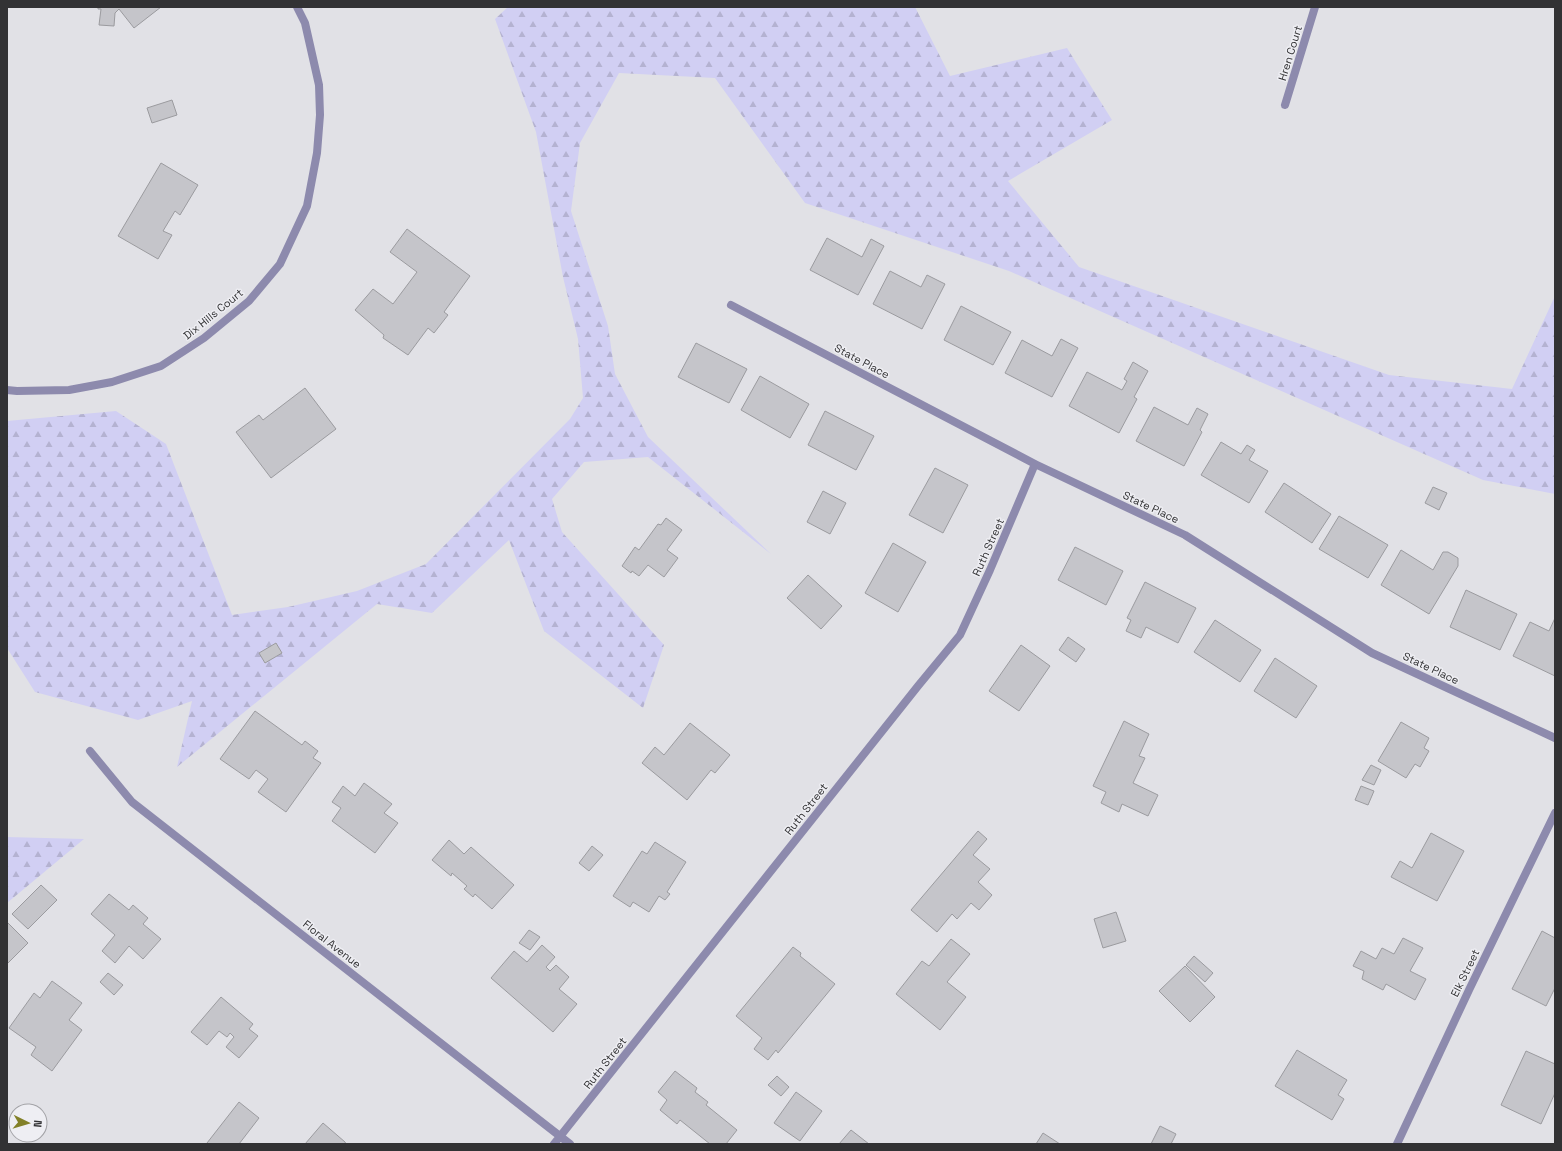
<svg xmlns="http://www.w3.org/2000/svg" width="1562" height="1151" viewBox="0 0 1562 1151" font-family="'Space Grotesk',sans-serif">
<style>
.forest{fill:url(#forest-firs)}
.building{fill:#c5c5ca;stroke:#9b9b9f}
.lines{fill:none;stroke-linecap:round;stroke-linejoin:round}
.minor{stroke:#8d8aad;stroke-width:8}
.labels{text-anchor:middle;dominant-baseline:central;stroke-width:3;stroke-linejoin:round;paint-order:stroke}
.street-label{font-size:11px;fill:#323234;stroke:#eeeef3}
</style>
<defs>
<pattern id="forest-firs" width="22" height="20" patternUnits="userSpaceOnUse"><rect width="22" height="20" fill="#d1cff3"/><path d="M5 1l3.5 6h-7zM16 11l3.5 6h-7z" fill="#b4b2d1"/></pattern>
</defs>
<rect width="100%" height="100%" fill="#e1e1e6"/>
<path class="forest" d="M508 7H915L950 76 1067 48 1112 120 1008 181 1079 267 1389 375 1512 389 1555 296V494L1483 480 1009 271 805 203 715 78 619 73 580 143 571 211 608 326 615 374 648 437 771 554 648 457 584 462 552 499 562 532 664 645 643 708 544 631 509 540 432 613 377 604 177 767 192 701 138 720 35 692 7 648V421L116 411 166 444 232 615 288 607 357 591 426 564 570 419 583 398 578 339 563 277 536 132 495 19Z
M7 837 84 839 7 903Z"/>
<path class="building" d="M98 7H161L134 28 119 9 115 13 114 26 99 25 101 9H98Z
M172 100 177 115 152 123 147 108Z
M161 163 198 185 180 215 175 211 163 231 172 235 158 259 118 236Z
M407 229 470 276 444 312 448 315 434 333 428 328 408 355 383 338 384 335 355 310 373 289 393 304 417 272 390 252Z
M827 238 862 257 871 239 884 246 858 295 810 270Z
M890 271 921 287 927 275 945 284 922 329 873 304Z
M961 306 1011 332 993 365 944 340Z
M1061 339 1078 348 1052 397 1005 373 1022 340 1052 356Z
M696 343 747 369 729 403 678 377Z
M1133 362 1148 371 1134 397 1137 399 1119 433 1069 406 1087 372 1122 390 1127 381 1124 379Z
M760 376 809 404 790 438 741 410Z
M305 388 336 429 271 478 236 432 259 415 263 420Z
M1154 407 1188 425 1197 408 1208 414 1200 430 1202 432 1184 466 1136 441Z
M825 411 874 436 856 470 808 445Z
M1221 442 1241 454 1247 445 1255 450 1249 460 1268 471 1249 503 1201 475Z
M935 468 968 485 943 533 909 515Z
M1284 483 1331 514 1312 543 1265 512Z
M1433 487 1447 493 1439 510 1425 503Z
M823 491 846 503 830 534 807 522Z
M1339 516 1388 545 1368 578 1319 549Z
M666 518 682 530 667 550 678 558 664 577 648 565 639 576 632 571 631 573 622 566 635 547 639 550 658 524 661 525Z
M893 543 926 562 898 612 865 593Z
M1075 547 1123 571 1106 605 1058 580Z
M1401 550 1433 570 1443 552H1448L1458 558V566L1429 614 1381 585Z
M808 575 842 606 821 629 787 598Z
M1145 582 1196 608 1178 643 1146 627 1141 638 1126 631 1131 620 1127 618Z
M1466 590 1517 614 1500 650 1450 627Z
M1555 618V676L1513 656 1530 622 1549 631Z
M1215 620 1261 650 1240 682 1194 652Z
M1068 637 1085 649 1076 662 1059 650Z
M276 643 282 653 265 663 259 653Z
M1021 645 1050 666 1019 711 989 691Z
M1275 658 1317 686 1296 718 1254 691Z
M255 711 302 745 305 741 318 751 313 758 321 763 286 812 258 792 268 779 256 770 249 779 220 759Z
M1124 721 1149 734 1139 756 1145 758 1133 783 1158 795 1148 816 1122 804 1119 812 1101 803 1106 792 1093 786Z
M1401 722 1429 738 1424 748 1429 751 1420 767 1415 764 1406 778 1378 761Z
M690 723 730 755 715 773 711 770 687 800 642 763 655 747 664 755Z
M1371 765 1381 770 1374 785 1362 780Z
M364 783 392 804 384 813 398 823 375 853 332 821 341 808 332 802 343 786 355 796Z
M1361 786 1374 791 1368 805 1355 800Z
M978 831 987 839 973 855 990 869 978 882 992 895 979 910 971 903 957 919 952 914 937 932 911 910Z
M1431 833 1464 851 1437 901 1391 877 1400 861 1412 868Z
M449 840 464 854 471 847 514 885 492 909 475 894 473 897 464 889 467 886 452 873 451 876 432 860Z
M655 842 686 862 667 892 670 894 665 900 659 896 649 912 633 902 630 907 613 896 642 851 647 854Z
M592 846 603 855 589 871 579 863Z
M41 885 57 900 28 929 12 914Z
M109 894 129 910 133 905 148 918 143 924 161 939 143 959 129 946 115 963 102 951 115 935 91 914Z
M1116 912 1126 941 1103 948 1094 919Z
M7 922 28 943 7 964Z
M529 930 540 937 530 950 519 943Z
M1542 931 1555 938V988L1546 1006 1512 989Z
M1403 938 1423 948 1410 971 1426 979 1415 1000 1386 984 1383 990 1362 979 1364 971 1353 966 1361 951 1376 959 1382 948 1394 954Z
M951 939 970 954 947 982 966 997 940 1030 896 994 922 961 929 966Z
M542 945 555 957 546 967 550 971 556 965 569 977 559 989 577 1004 553 1032 491 978 514 951 527 962Z
M793 947 801 953 800 956 835 984 778 1053 776 1050 768 1060 754 1049 762 1038 736 1016Z
M1194 956 1213 973 1205 982 1186 965Z
M1185 966 1215 997 1190 1022 1159 991Z
M108 973 123 985 114 995 100 982Z
M52 981 82 1003 69 1020 82 1030 52 1071 31 1055 36 1047 9 1028 34 993 40 998Z
M221 997 253 1024 249 1029 258 1036 239 1058 226 1047 234 1037 230 1033 227 1037 219 1031 207 1045 191 1032Z
M1297 1050 1347 1080 1338 1095 1344 1099 1332 1120 1275 1086Z
M1526 1051 1555 1064V1093L1541 1124 1501 1105Z
M675 1071 697 1088 695 1092 708 1102 706 1105 737 1130 726 1144H710L680 1120 677 1124 660 1110 667 1100 658 1092Z
M777 1076 789 1087 781 1096 768 1085Z
M796 1092 822 1111 800 1141 774 1123Z
M239 1102 259 1118 239 1144H208L207 1143Z
M323 1123 345 1142 346 1144H305Z
M1160 1126 1176 1134 1171 1144H1151Z
M851 1130 869 1144H839Z
M1043 1133 1060 1144H1036Z"/>
<g class="lines">
<path class="minor" d="M1285 105 1315 7
M731 305 1035 464 1185 535 1372 653 1555 738
M7 390 17 391 69 390 112 382 161 366 204 338 249 301 280 264 307 206 317 153 320 115 319 85 305 23 297 7
M90 751 132 802 570 1144
M554 1144 918 686 960 635 990 570 1035 464
M1397 1144 1469 990 1555 813"/>
</g>
<g class="labels">
<g class="street-label">
<text transform="translate(1290 53) rotate(-73)">Hren Court</text>
<text transform="translate(213 314) rotate(-39)">Dix Hills Court</text>
<text transform="translate(862 361) rotate(28)">State Place</text>
<text transform="translate(1151 507) rotate(25)">State Place</text>
<text transform="translate(988 547) rotate(-66)">Ruth Street</text>
<text transform="translate(1431 668) rotate(25)">State Place</text>
<text transform="translate(806 809) rotate(-52)">Ruth Street</text>
<text transform="translate(332 944) rotate(38)">Floral Avenue</text>
<text transform="translate(1465 973) rotate(-64)">Elk Street</text>
<text transform="translate(605 1063) rotate(-52)">Ruth Street</text>
</g>
</g>
<rect width="1562" height="1151" fill="none" stroke="#323234" stroke-width="16"/>
<g transform="translate(28 1123) rotate(95)"><circle r="19" fill="#eeeef3" stroke="#a3a3a7"/>
<path d="M0-3L7 15L0 10L-7 15Z" fill="#828028"/>
<text y="-6" font-size="11" font-weight="bold" text-anchor="middle" fill="#323234">N</text>
</g>
</svg>
